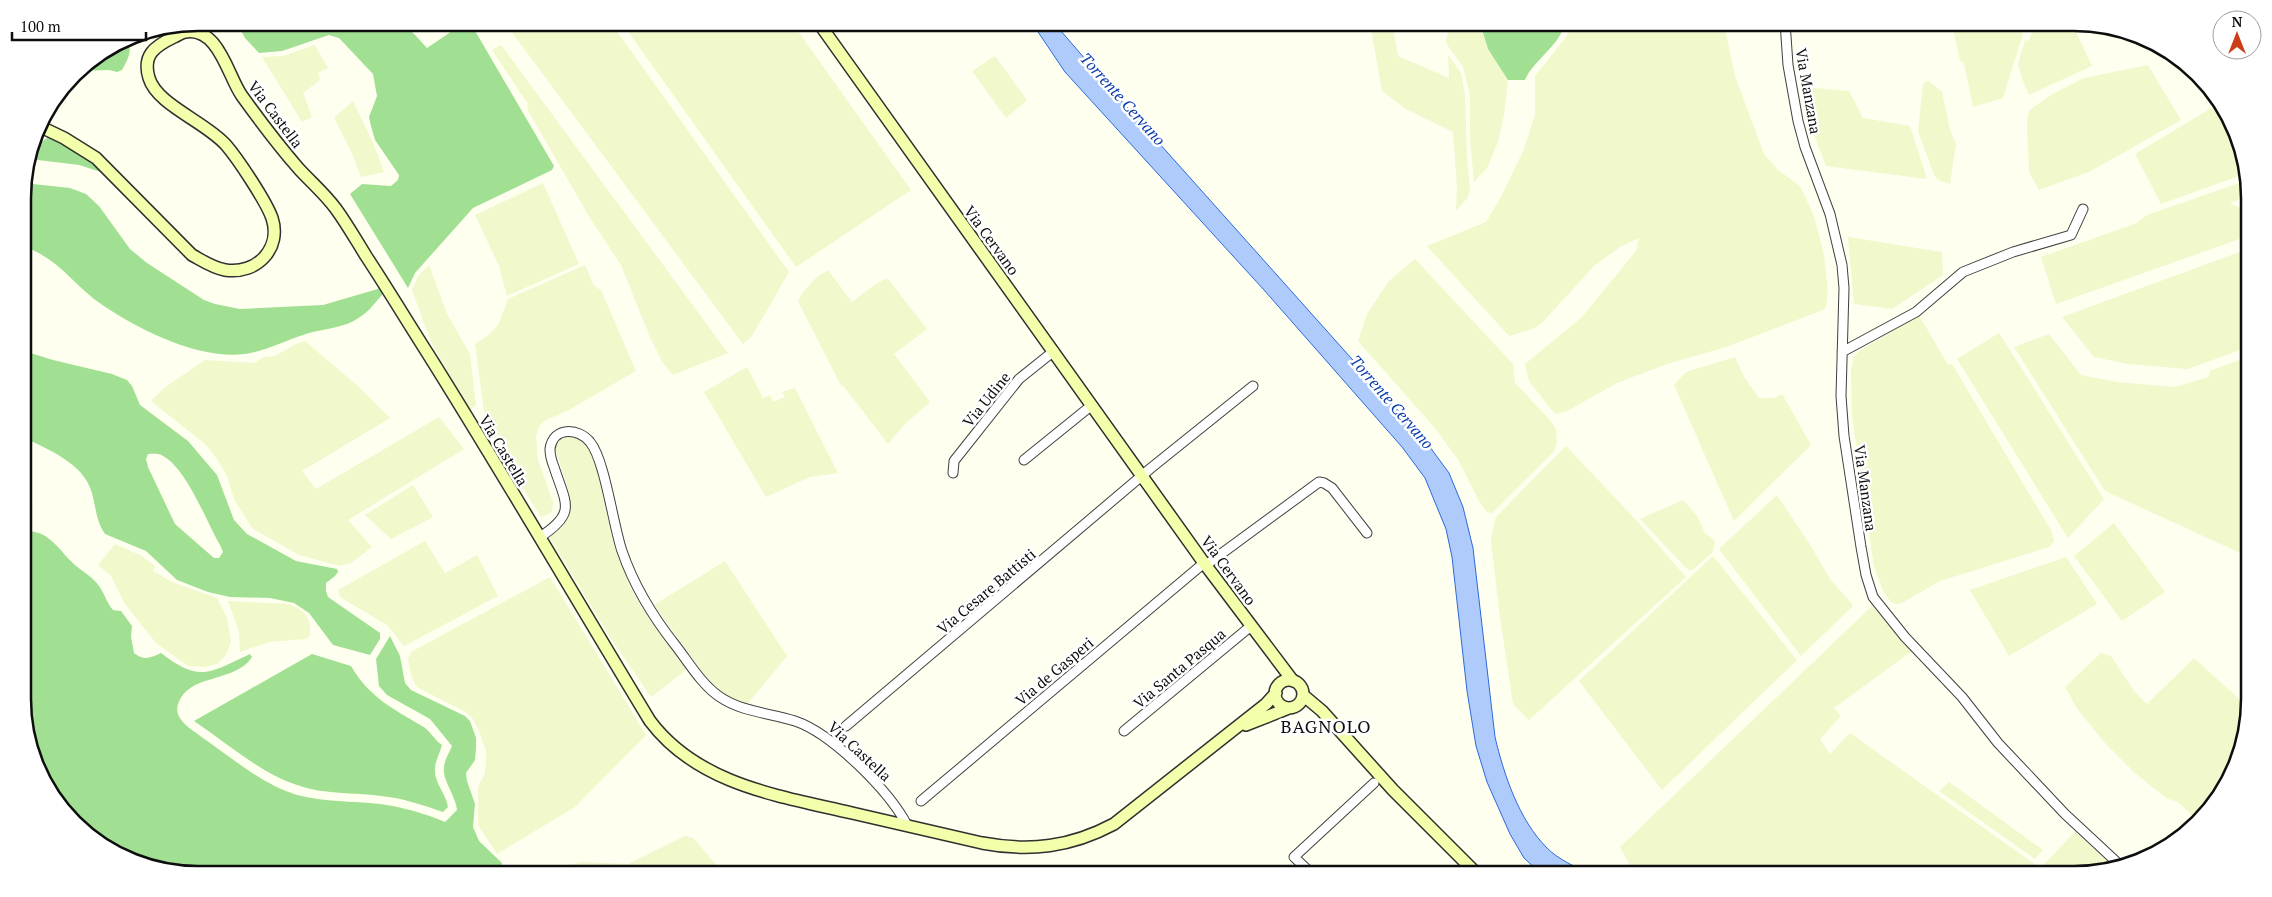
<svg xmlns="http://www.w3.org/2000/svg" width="2272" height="897" viewBox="0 0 2272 897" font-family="'PT Serif',serif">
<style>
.farmland{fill:#f0f8cc}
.forest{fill:#a1e092;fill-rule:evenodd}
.water{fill:#aecbfc;stroke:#2e69da}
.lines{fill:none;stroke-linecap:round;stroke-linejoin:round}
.minor-casing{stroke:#414141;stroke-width:11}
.secondary-casing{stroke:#303030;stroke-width:14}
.minor{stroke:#fff;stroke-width:9}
.secondary{stroke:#f3ffaa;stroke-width:11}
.labels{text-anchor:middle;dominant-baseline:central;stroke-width:5;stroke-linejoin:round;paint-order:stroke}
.street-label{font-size:15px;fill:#0e0e0e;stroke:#fff}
.water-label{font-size:16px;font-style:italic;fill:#0b3cac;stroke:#fff}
.quarter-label{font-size:18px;letter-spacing:1px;fill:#0e0e0e;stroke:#fff}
.rim{fill:none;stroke:#0e0e0e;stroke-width:2.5}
</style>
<rect width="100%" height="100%" fill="#feffef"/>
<path class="farmland" d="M505 23H611L789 272 752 336 743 344Z
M622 23H792L911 190 796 267Z
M1370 23H1392L1398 56 1449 78 1448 55 1461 73 1465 95 1467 159 1470 189 1468 197 1456 211 1457 186 1453 132 1406 109 1382 91Z
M1443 23H1480L1488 49 1508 80 1504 115 1498 142 1487 168 1474 182 1470 139V96L1467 83 1463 67 1446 43 1448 32Z
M1571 23H1724L1735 76 1764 154 1778 170 1800 186 1814 216 1824 255 1828 292 1826 307 1823 310 1726 347 1667 364 1617 383 1567 411 1555 414 1529 381 1525 364 1581 318 1636 251 1639 238 1620 247 1594 266 1541 324 1535 328 1509 336 1427 246 1486 222 1502 195 1524 149 1535 115V76L1567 36Z
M1952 23H2019L2023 34 2003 98 1973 107 1964 63 1960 61Z
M2072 23 2092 66 2029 95 2022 79 2018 64 2025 40 2029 41 2035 23Z
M315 45 328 68 318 73 320 80 303 93 312 117 302 122 262 57 283 56Z
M501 45 728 353 673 375 663 363 650 337 621 265 590 218 527 109 528 104 492 50Z
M995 56 1027 100 1006 118 972 71Z
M2148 65 2181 120 2091 171 2039 190 2029 172 2027 126 2028 114 2031 109 2051 95 2084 78Z
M1926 81H1929L1942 92 1950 130 1956 144 1950 184 1938 180 1934 175 1918 131 1923 85Z
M1803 87 1849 91 1863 118 1910 126 1927 179 1826 166 1812 129Z
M353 101 374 145 384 172 361 177 352 153 334 118Z
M2218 104 2247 173 2161 204 2135 154Z
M2248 180V196L2230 203 2248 212V236L2056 304 2041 257 2137 223 2147 215Z
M543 183 579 264 507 296 499 266 475 215Z
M1848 237 1942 252 1943 275 1892 309 1854 304Z
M2248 249V347L2188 369 2128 364 2094 357 2062 317Z
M1415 259 1513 364 1515 383 1550 420 1556 429 1557 444 1554 451 1492 513 1487 512 1480 503 1459 461 1435 428 1358 341 1367 314 1389 281Z
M429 265 447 314 470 354 476 405 469 411 431 342 412 290 418 276Z
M585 265 594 286 601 290 636 371 567 411 546 420 540 425 536 436 538 460 553 502 552 512 541 517 502 455 485 419 475 344 490 334 499 323 508 299Z
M828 270 852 302 873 286 883 280 888 279 927 329 894 354 930 402 905 424 888 444 845 388 840 384 798 301 803 292 816 278Z
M1919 315 1948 365 1952 364 2052 532 2054 541 2049 547 1940 581 1902 603 1897 604 1891 602 1883 591 1874 567 1852 416 1851 369 1854 358 1858 352Z
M1999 333 2104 499 2068 538 1957 359Z
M2049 334 2081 375 2117 382 2175 387 2209 377 2210 371 2248 357 2249 557 2105 491 2014 347Z
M305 341 359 387 390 418 302 471 316 489 439 417 464 449 348 520 372 547 351 563 340 566 299 555 252 528 234 499 227 476 217 459 205 444 151 401 164 388 205 360 254 363 264 357 275 356 296 344Z
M1735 357 1744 377 1759 398H1774L1782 394 1811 445 1734 521 1674 385 1686 372Z
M747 367 763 398 770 395 773 402 785 397 782 392 795 388 838 473 810 477 766 497 704 392Z
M568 434 583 438 594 456 608 519 629 585 640 605 686 670 651 697 608 634 549 537 565 520 570 506 568 489 555 448 556 442Z
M1566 446 1637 521 1686 577 1529 720 1513 704 1500 617 1491 541 1493 528 1496 517Z
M413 485 433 517 391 539 365 515Z
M1777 495 1811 546 1830 579 1852 604V607L1801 656 1719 549Z
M1683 500 1697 516 1705 533 1715 541 1712 553 1691 571 1685 567 1640 519Z
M2114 523 2165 592 2122 621 2074 556Z
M425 541 445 573 477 555 498 596 404 646 387 625 340 597 338 590Z
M115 544 140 555 155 566 153 571 172 582 217 598 227 618 231 642 226 655 217 664 206 667 188 666 156 643 125 604 111 576 98 565Z
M1713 556 1797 660 1662 790 1579 681Z
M2066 557 2097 604 2009 656 1970 590Z
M725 561 787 656 748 703 745 704 726 695 712 685 654 605Z
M550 577 646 735 575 807 497 854 478 825V787L485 773 486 761V751L479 731 473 719 467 713 417 687 411 676 408 659 411 652Z
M228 601 289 604 300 609 307 616 310 625V636L306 639 269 642 240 652 239 632Z
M1872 606 1912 651 1834 708 1841 716 1820 739 1830 754 1850 733 2040 868 2075 832 2115 868 2085 874H1639L1630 865 1620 847Z
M2101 653 2111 656 2134 691 2147 704 2194 658 2248 707 2240 756 2213 806 2198 821 2178 802 2166 798 2135 773 2103 741 2076 707 2065 687Z
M1949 782 2043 850 2035 859 1939 791Z
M685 836 693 838 724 874H563L568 865 582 862 628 864Z"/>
<path class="forest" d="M237 23H404L427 48 461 25H467L474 29 554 166 552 170 473 208 415 273 408 288 350 194 362 184 391 186 398 180 399 175 375 140 371 126 369 117 377 96 373 74 339 38 329 35 282 51 259 53 245 38Z
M1480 23H1563C1566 40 1533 60 1525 80H1508L1488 49Z
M127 38C133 51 128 59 122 70L117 72 109 70 78 71 82 66Z
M51 135 79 150 107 174 79 165 30 159 35 143 43 141Z
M24 183 70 188 86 194 99 206 130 249 147 263 204 300 215 304 240 309 323 305 381 288 384 293C376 301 370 311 360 317 344 329 322 328 303 335 284 341 266 351 245 354 199 360 139 330 101 304 71 283 61 260 23 246Z
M24 351 53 360 112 374 127 380 132 386 140 405 188 441 217 475 234 520 247 534 296 561 337 569 338 572 335 576 326 583V591L328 597 380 633V639L370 655 333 645 309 613 294 603 270 598 230 597 208 592 177 580 146 551 105 534C96 521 96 508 92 493 84 464 50 450 24 438ZM148 454C153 454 159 453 163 456 187 469 206 521 220 545L223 552 219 558H214L175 524 148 467 146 459Z
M25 532C48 528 60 552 75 565 83 572 93 577 99 586 105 594 106 602 113 610L121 611 132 626 131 637 134 653C144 661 150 658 161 653 200 683 209 673 250 654L252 657C236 683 188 673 178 704 173 720 193 730 203 738 232 758 263 785 297 795 325 802 352 801 380 804 402 807 424 813 445 822L457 810C456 796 442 780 444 768 444 761 449 753 452 746L430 719 387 695 379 686 376 659 390 636 400 656 405 683 411 690 465 716 470 721 476 738V748L475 760 466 773 467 781 475 804 473 827 479 841 502 863 500 874H198L141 865 66 814 26 733Z
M312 654 351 666C369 697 392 708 422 726 430 730 434 740 442 745 440 753 435 761 435 769 434 783 446 793 448 807L443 812C423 805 402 798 381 796 353 792 325 795 297 785 260 773 227 743 194 721Z"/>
<path class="water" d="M1032 23H1054L1125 105 1427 443 1449 473 1463 507 1473 548 1495 737C1504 775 1519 820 1547 848 1559 860 1576 867 1590 874H1544L1537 870 1524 858 1510 834 1487 782 1476 746 1467 691 1452 557 1446 529 1425 478 1402 447 1264 290 1065 72Z"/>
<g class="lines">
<g class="minor-casing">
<path id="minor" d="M1785 22 1788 65 1798 121 1805 147 1830 214 1842 265 1844 288 1841 396 1844 436 1861 547 1866 575 1873 597 1905 637 1962 697 1998 743 2065 814 2122 867
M1842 352 1916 312 1963 272 2013 252 2071 235 2083 209
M1024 460 1092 405
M953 473 954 461 1019 379 1054 351
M540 537C577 513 566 504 554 467 552 462 550 455 550 449 553 426 579 428 590 442 605 460 613 525 622 551 634 586 653 617 676 646 689 663 702 685 720 697 742 712 770 713 795 721 833 734 889 791 907 825
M1206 565 1319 482 1324 483 1332 488 1367 533
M846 726 1151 468 1253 386
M1124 731 1251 626
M921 801 1204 563
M1312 874 1294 857 1374 783"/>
</g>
<g class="secondary-casing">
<path id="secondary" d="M818 22 1204 563 1293 681
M39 126 64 138 96 158 192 255C203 261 213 268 225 270 257 275 282 248 272 218 266 201 238 159 226 145 206 122 157 105 149 78 142 55 155 46 174 37 178 35 181 33 185 32 219 26 228 77 242 96 260 121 279 146 299 169 311 182 325 194 336 209 347 224 356 240 366 256 387 288 407 321 428 354 504 475 576 599 650 721 698 785 780 796 852 813 896 823 939 833 982 843 1030 852 1071 847 1114 824L1266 704 1276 693
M1275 694a14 14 0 1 1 28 0a14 14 0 1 1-28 0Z
M1303 695 1322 711 1393 790 1477 874
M1246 725 1289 708"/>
</g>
<use href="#minor" class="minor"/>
<use href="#secondary" class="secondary"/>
</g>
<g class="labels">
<g class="street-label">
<text transform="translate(1809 91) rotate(80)">Via Manzana</text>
<text transform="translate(276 114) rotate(53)">Via Castella</text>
<text transform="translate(992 240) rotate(54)">Via Cervano</text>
<text transform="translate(986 399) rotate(-51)">Via Udine</text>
<text transform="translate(504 450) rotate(59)">Via Castella</text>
<text transform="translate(1866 488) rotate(82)">Via Manzana</text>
<text transform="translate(1229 570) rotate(54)">Via Cervano</text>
<text transform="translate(986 591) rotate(-40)">Via Cesare Battisti</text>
<text transform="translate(1179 668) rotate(-40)">Via Santa Pasqua</text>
<text transform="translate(1054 671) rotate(-40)">Via de Gasperi</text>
<text transform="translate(860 751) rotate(43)">Via Castella</text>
</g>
<g class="water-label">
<text transform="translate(1123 99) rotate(48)">Torrente Cervano</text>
<text transform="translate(1392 402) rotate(49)">Torrente Cervano</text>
</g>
<g class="quarter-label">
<text x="1326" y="726">BAGNOLO</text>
</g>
</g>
<path d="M0 0H2272V897H0ZM198 31H2074A167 167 0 0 1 2241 198V699A167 167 0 0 1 2074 866H198A167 167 0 0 1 31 699V198A167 167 0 0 1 198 31Z" fill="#fff" fill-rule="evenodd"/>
<path class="rim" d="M198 31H2074A167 167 0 0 1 2241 198V699A167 167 0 0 1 2074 866H198A167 167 0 0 1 31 699V198A167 167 0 0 1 198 31Z"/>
<g transform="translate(2237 35)"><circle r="24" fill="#ffffff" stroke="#9f9f9f"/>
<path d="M0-4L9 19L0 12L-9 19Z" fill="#cb3e19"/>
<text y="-8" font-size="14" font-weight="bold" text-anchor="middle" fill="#0e0e0e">N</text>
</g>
<path d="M12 32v8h134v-8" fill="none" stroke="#0e0e0e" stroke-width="2.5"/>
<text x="20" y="32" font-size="15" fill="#0e0e0e" stroke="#ffffff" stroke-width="4" paint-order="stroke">100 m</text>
</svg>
